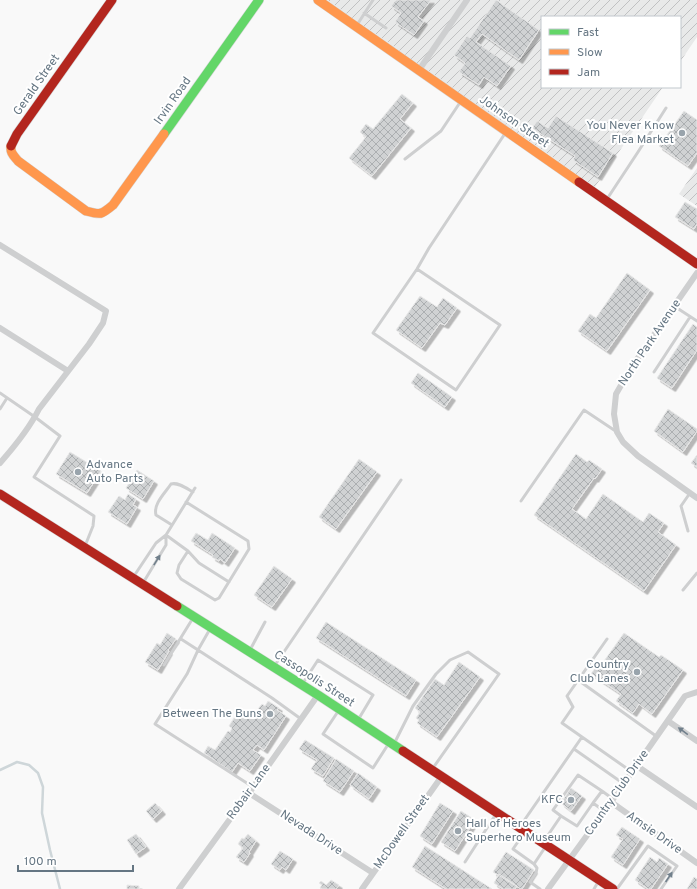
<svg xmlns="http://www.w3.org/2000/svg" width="697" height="889" viewBox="0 0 697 889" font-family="Overpass,sans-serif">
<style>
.industrial{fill:url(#industrial-furrows)}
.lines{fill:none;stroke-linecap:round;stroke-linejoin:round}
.stream{stroke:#ced6d9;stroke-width:2.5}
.building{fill:url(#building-cross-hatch);stroke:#e8e8e8;filter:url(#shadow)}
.fast-casing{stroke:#d5d6d7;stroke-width:10}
.slow-casing{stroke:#d5d6d7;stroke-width:10}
.jam-casing{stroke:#d5d6d7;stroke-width:10}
.lane{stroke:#cecfd0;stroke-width:3}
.street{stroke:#cecfd0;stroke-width:6}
.fast{stroke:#63d668;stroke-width:9}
.slow{stroke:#ff974d;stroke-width:9}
.jam{stroke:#b3261e;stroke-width:9}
.oneway{fill:#707f8b}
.poi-dot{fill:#99a4ac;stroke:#fff;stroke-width:1.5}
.labels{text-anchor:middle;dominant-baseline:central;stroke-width:4;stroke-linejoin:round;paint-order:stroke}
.street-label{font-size:12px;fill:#657683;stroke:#fff}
.poi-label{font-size:12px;fill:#657683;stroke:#fff;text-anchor:end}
</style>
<defs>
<pattern id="industrial-furrows" width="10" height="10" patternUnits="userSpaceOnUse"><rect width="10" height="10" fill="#e8e9e9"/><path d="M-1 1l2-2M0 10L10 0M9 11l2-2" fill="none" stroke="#c0c1c2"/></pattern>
<pattern id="building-cross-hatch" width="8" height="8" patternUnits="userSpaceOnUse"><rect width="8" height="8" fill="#d0d2d3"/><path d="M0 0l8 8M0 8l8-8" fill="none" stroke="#acafb1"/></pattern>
<filter id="shadow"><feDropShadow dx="3.5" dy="3.5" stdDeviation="0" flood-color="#0004"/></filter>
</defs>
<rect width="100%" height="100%" fill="#f9f9f9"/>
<path class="industrial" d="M327 0H697V37L680 62V17H542V87H663L595 187Z
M697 168V206L679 194Z"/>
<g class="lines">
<path class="stream" d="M0 770 17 762 29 765 38 773 43 787 42 813 50 850 60 889"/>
</g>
<path class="building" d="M396 0H431L418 17 424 21 414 35 395 22 401 13 391 6Z
M496 0 539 30 519 60 482 34 476 42 511 66 497 86 484 77 479 85 459 72 465 63 454 55 467 36 470 38Z
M402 94 413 103 400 119 411 128 372 176 349 158 366 137 360 132 366 124 373 129Z
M684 111 697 120V153L688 166 659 146Z
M556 116 613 153 598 177 573 160 575 156 532 128 537 121 548 128Z
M685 202 697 209V224L694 229 675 217Z
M627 273 650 290 607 351 578 331 590 314 596 318Z
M420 296 437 307 443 298 457 308 445 325 440 323 422 348 396 330Z
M693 324 697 327V350L672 388 657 378Z
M418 373 452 397 445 407 411 383Z
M668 409 697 429V431L683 452 654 431Z
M70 452 101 471 87 493 56 474Z
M576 454 587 462 589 460 602 469 595 479 594 478 572 509 586 519 603 494 643 522 649 513 664 523 658 532 676 545 644 591 534 515Z
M697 455V467L691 463Z
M359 459 377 472 336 529 319 517Z
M137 470 154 481 143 499 126 488Z
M128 494 136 499 133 505 137 507 127 524 108 512 119 496 125 500Z
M196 533 208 540 212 533 235 548 225 563 220 559 219 561 212 557 213 555 191 541Z
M274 566 292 579 272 607 254 595Z
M326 622 416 680 406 696 316 638Z
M167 633 176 639 168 650 169 651 158 670 145 662 157 643 160 645Z
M624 633 659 657 661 655 683 670 652 714 639 704 633 713 616 701 621 694 591 674 599 663 602 664Z
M459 662 480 677 437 737 417 723 419 720 416 718 420 712 415 708 435 679 444 685Z
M268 701 279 708 277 710 286 716 264 750 257 745 253 750 261 755 250 771 238 763 232 772 204 753 208 746 215 750 228 731 230 732 232 728 229 726 239 710 249 716 252 712 258 716 261 711 258 709 262 704 265 706Z
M305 740 334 758 323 776 311 769 317 760 299 749Z
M336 759 354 771 340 792 323 781Z
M358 773 377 787 369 799 350 785Z
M571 788 582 796 571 811 561 803Z
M155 803 162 811 153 819 146 811Z
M440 803 453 811 432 844 420 836Z
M461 811 475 820 455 851 441 842Z
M622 827 640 839 623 865 611 857 623 839 616 835Z
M136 834 146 847 136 854 127 840Z
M248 834 256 841 249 852 250 853 244 862 236 857 243 848 238 844 242 838 244 839Z
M425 846 492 889H446L412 867Z
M280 851 293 859 286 870 282 867 280 870 271 864Z
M506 852 534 870 522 889H521L493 872Z
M650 857 657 862 659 858 668 864 651 889H648L635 880Z
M499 874 517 886 515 889H503L494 883Z
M694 877 697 879V889H687Z
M331 880 339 885 336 889H322L320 888 322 885 319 883 321 881 326 885Z
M127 885 139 886V889H127Z"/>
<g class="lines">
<g class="fast-casing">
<path id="fast" d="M164 134 259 0
M177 606 318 695 403 751"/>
</g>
<g class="slow-casing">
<path id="slow" d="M318 0 579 182
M11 146C10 153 14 156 18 161L86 211C101 215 101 215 113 205L164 134"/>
</g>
<g class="jam-casing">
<path id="jam" d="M11 146 17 134 112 0
M579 182 697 264
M0 494 177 606
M403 751 613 889"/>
</g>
<path class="lane" d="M364 13 386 28
M357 25 373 0
M405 159 441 131 461 101
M607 199 638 152 666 108
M417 269 500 325 456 390 373 333 417 269 429 248 506 132
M674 306 697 321
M654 372 690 317
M0 393 35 417 60 436 34 477 94 516 93 526 85 546
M0 409 7 398
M521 501 584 410 617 432
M172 525 156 515C153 504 165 493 171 484 178 482 186 488 193 492
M688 531 681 506 690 493
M166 535 188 551 179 565 177 573 181 579 215 600 219 598 249 549 248 541 186 502
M188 551 199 563 229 582
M134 576 156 543 166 535 195 488
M143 583 166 545V535
M683 590 697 573
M210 629 198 650 272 698 301 719
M181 639 198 650 187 674 155 724 253 787
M250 650 265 622
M164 665 193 618
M275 665 401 480
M578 680 656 736
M303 683 318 660 373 695 358 720
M339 710 323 734 373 768 389 743
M582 737 562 723 573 707 567 696 607 639
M395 742 413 706 436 674 450 660 468 652 499 674 433 768
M574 749 624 784
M593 803 602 791 613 799
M561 816 553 810 578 775 602 791
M521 825 582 737 632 772
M524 833 513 849 534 864 546 846
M544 841 561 816 577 826 593 803 604 811
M465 862 496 814
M534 864 537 868 536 873 530 882 540 889
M594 889 598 882
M617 889 648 846 677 866 661 889"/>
<path class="street" d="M419 70 467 0
M0 245 106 311 103 323 89 344 39 409C29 429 15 446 0 463
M697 273 631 368 616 394 614 414 617 432 623 442 638 456 697 498
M0 328 68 371
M668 721 697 741
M637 766 697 807
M249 793 373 873
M611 802 697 863
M179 889 249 793 318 695
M362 889 442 776
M548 889 604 812 685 696 697 692"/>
<use href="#fast" class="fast"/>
<use href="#slow" class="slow"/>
<use href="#jam" class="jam"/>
</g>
<defs><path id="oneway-solid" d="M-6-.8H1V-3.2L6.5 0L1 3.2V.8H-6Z"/></defs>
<g class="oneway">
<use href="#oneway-solid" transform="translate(157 560) rotate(-58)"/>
<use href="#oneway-solid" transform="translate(683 731) rotate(-144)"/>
<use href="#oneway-solid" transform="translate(669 877) rotate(-56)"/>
</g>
<g class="poi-dot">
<circle cx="682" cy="133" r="4"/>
<circle cx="78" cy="472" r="4"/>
<circle cx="637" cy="672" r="4"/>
<circle cx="270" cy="714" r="4"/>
<circle cx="571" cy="800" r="4"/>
<circle cx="458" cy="831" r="4"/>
</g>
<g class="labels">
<g class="street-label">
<text transform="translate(37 85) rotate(-55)">Gerald Street</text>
<text transform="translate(173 101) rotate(-55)">Irvin Road</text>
<text transform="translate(514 122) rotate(35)">Johnson Street</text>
<text transform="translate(650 343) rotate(-56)">North Park Avenue</text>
<text transform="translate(314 679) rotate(33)">Cassopolis Street</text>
<text transform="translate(249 792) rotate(-54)">Robair Lane</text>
<text transform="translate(617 793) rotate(-55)">Country Club Drive</text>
<text transform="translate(402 832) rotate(-55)">McDowell Street</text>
<text transform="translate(311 833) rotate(33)">Nevada Drive</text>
<text transform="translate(654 833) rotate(35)">Amsie Drive</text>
</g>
<g class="poi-label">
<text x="674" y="126">You Never Know<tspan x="674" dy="14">Flea Market</tspan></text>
<text x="86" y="465" text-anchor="start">Advance<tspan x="86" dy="14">Auto Parts</tspan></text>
<text x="629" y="665">Country<tspan x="629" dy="14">Club Lanes</tspan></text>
<text x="262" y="714">Between The Buns</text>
<text x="563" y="800">KFC</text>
<text x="466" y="824" text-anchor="start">Hall of Heroes<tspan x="466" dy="14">Superhero Museum</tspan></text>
</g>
</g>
<rect x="541" y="16" width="140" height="72" fill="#ffffff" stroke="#c1c8cd"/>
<rect x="549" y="29" width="20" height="6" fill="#63d668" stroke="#c1c8cd"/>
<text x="577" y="36" font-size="12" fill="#657683">Fast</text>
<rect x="549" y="49" width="20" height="6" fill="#ff974d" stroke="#c1c8cd"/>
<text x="577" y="56" font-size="12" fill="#657683">Slow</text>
<rect x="549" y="69" width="20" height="6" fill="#b3261e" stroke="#c1c8cd"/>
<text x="577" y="76" font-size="12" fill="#657683">Jam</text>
<path d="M18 865v6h115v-6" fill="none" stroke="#657683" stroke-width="2"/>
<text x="24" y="865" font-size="12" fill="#657683" stroke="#ffffff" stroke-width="3" paint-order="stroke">100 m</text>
</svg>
